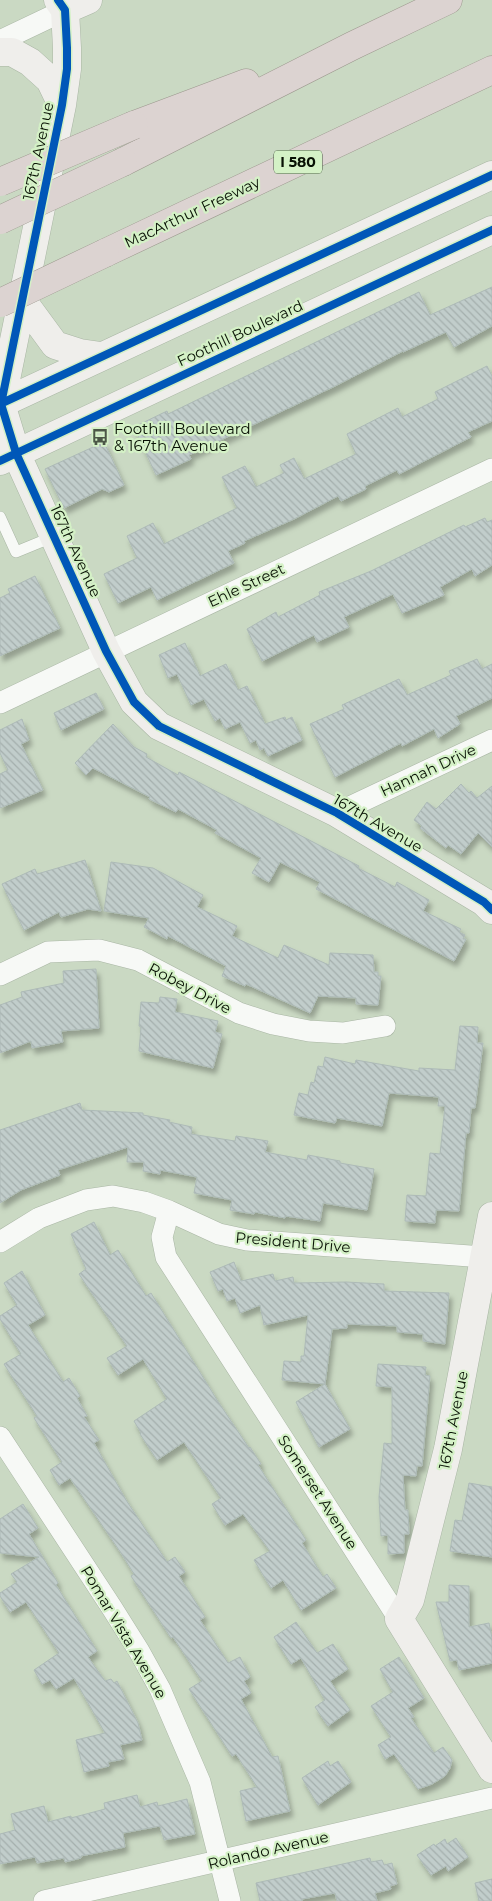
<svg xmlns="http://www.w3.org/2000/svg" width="492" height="1901" viewBox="0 0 492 1901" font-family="Montserrat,sans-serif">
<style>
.building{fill:url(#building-back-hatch);stroke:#adbab7;filter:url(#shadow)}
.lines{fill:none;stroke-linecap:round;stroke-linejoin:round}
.lane-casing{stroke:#a9b6a4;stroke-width:12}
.street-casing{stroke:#a9b6a4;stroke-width:22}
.secondary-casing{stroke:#a9b6a4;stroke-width:29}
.highway-casing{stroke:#9b978d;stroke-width:29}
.lane{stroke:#f7f9f6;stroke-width:11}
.street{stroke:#f7f9f6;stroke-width:21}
.secondary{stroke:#efeeeb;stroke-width:28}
.highway{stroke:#dcd3d1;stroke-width:28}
.highway-bridge-casing{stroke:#9b978d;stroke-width:29;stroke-linecap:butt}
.highway-bridge{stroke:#dcd3d1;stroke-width:28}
.cycleway-casing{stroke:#d4f1c6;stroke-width:11}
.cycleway{stroke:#0057b8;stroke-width:8}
.labels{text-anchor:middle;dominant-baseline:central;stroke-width:4.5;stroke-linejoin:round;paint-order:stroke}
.shield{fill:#d4f1c6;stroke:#45543e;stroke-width:1}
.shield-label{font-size:14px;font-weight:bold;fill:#081104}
.street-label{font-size:15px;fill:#081104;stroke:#d4f1c6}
.poi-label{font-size:15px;fill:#081104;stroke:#d4f1c6;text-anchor:start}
</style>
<defs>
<pattern id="building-back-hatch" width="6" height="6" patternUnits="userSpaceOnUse" patternTransform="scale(1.25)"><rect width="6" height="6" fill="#c1cdcb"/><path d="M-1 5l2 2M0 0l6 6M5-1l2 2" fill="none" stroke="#a4afad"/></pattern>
<filter id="shadow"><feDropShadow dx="3" dy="5.5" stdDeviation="2.5" flood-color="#0004"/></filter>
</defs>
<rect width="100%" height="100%" fill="#cad9c3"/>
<path class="building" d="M492 287V326L454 347 446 332 403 352V351L333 387 189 455 191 459 156 475 134 427 167 411 168 414 419 292 430 315Z
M487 366 492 376V421L468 432 471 437 399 474 397 470 365 486 366 489 341 501 338 496 294 519 244 541 245 543 228 551 234 563 157 600 151 587 118 603 104 574 137 558 127 536 153 523 164 544 237 508 222 477 245 466 256 487 284 473 280 465 294 458 304 479 356 454 347 434 398 408 402 417 438 399 435 392Z
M104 442 124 485 109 492 102 489 64 508 45 469Z
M485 518 487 522 492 520V565L475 576 472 569 440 587 444 595 402 613 393 594 344 617 349 627 317 642 314 635 262 661 247 629 276 612 278 617 320 595 319 592 371 571 464 525 465 527Z
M35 576 60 628 0 656V598L10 593 8 589Z
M185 643 200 676 226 664 238 690 247 686 265 724 285 717 286 720 292 717 302 740 268 756 264 748 260 750 256 740 250 743 240 722 225 729 220 718 215 721 204 699 191 705 177 674 168 678 159 655Z
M477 659 482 669 492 664V698L456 716 460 724 438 738 434 729 402 746 401 743 335 777 310 724 344 709 342 705 399 679 407 695 451 675 449 671Z
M96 693 104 709 61 730 54 713Z
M22 719 29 740 21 744 43 790 0 808V774L8 770 0 753V730Z
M113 724 134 747 147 754 146 757 178 775 179 772 359 866 358 868 395 887 397 882 429 900 423 911 461 929 459 932 465 935 463 939H466L454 961 316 889 320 882 280 862 269 882 252 873 261 858 215 833 217 830 178 809 176 812 149 799 150 797 93 768 86 775 75 763Z
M461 784 469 793 471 791 477 798 492 786V847L478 833 461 854 448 845 446 848 420 828 422 826 414 820 427 802 436 809Z
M85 860 101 911 88 909 61 917 59 912 24 930 2 884 35 869 37 874Z
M111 862 153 868 203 895 197 907 237 926 232 936 278 958 284 945 329 965 330 953 373 955 374 972H378V976H381L378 1005 356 1004V998L318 996 310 1013 246 984 245 986 222 976 226 966 168 936 167 939 144 927 149 918 104 911Z
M96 969 99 1028 61 1031 63 1042 32 1048 31 1041 0 1053V1005L22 997 21 992 64 983 63 971Z
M160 997 177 999 175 1012 218 1021 215 1032 222 1034 213 1068 139 1051 141 1027 139 1026 141 1002 159 1003Z
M460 1026 478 1027 477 1043H483L475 1108H471L469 1133H466L459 1211 436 1210 435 1223 405 1221 407 1195 426 1196 430 1153 440 1154 445 1106H438L439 1097 389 1093 382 1126 337 1118 335 1123 294 1115 299 1093 308 1095 311 1082 314 1083 318 1066 323 1067 325 1057 355 1064 356 1060 419 1071V1068L455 1070Z
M80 1103 82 1110 143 1113V1115L170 1120 169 1122 192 1127 191 1134 235 1141 236 1136 268 1141 265 1152 307 1160 308 1155 340 1161V1163L374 1169 367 1210 323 1203 320 1221 285 1216V1218L255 1212 254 1214 230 1210 232 1200 194 1193 197 1177 160 1170V1174L143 1171 144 1162H127L128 1147 58 1170 60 1175 21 1190 0 1203V1130Z
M94 1222 110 1255 118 1250 146 1296 151 1293 217 1400 249 1448 250 1447 261 1464 258 1465 306 1540 302 1543 323 1577 327 1574 336 1588 301 1610 283 1580 271 1588 254 1560 270 1551 243 1514 225 1525 212 1504 221 1498 184 1442 157 1460 140 1434 141 1433 134 1421 167 1399 143 1359 118 1375 107 1358 127 1346 79 1274 86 1269 71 1234Z
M234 1262 241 1281 273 1274 275 1281 293 1277 294 1283 346 1282 384 1284V1291L449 1293 445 1344 423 1341V1334L397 1332V1326L347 1324V1328L332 1329 325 1384 350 1429 319 1447 296 1402 325 1384 282 1380 284 1361 301 1362V1356H304L308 1315 264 1325 260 1305 240 1313 235 1298 227 1301 223 1289 218 1291 210 1272Z
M22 1271 45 1315 28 1325 63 1382 69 1378 80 1396 77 1398 87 1416 84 1417 99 1440 94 1443 126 1500 167 1562 175 1557 185 1572 179 1576 205 1617 200 1620 228 1663 240 1657 250 1677 244 1681 251 1693 241 1699 272 1757 278 1756 290 1811 246 1821 240 1791 257 1787 236 1754 232 1756 189 1689 202 1681 173 1637 171 1638 131 1576 134 1574 121 1553 70 1478 59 1485 50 1470 62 1462 34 1418 37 1416 4 1364 21 1354 0 1319V1316L17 1305 4 1283Z
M378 1364 426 1367 425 1375 430 1376 422 1466H417L416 1476 403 1475 405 1510H408L409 1534H404V1553L388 1554V1535L381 1536 379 1497 384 1443 392 1444V1387L376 1386Z
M469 1483 492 1487V1557L450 1551 455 1520 462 1521Z
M23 1504 38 1528 29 1534 58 1583 56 1585 97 1651 88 1657 105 1681 111 1679 114 1683 117 1681 138 1723 142 1740 120 1745 124 1759 108 1762 109 1766 84 1772 76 1740 105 1733 74 1678 56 1689 50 1680 42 1684 34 1670 59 1653 26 1602 10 1612 0 1596V1593L17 1582 11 1574 39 1557 0 1553V1519Z
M449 1585 469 1586V1627L489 1623 492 1638V1663L459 1670 457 1660 450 1661 436 1602H449Z
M296 1622 317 1653 333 1644 348 1669 330 1681 350 1710 328 1726 315 1707 325 1700 301 1658 291 1664 274 1637Z
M399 1657 424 1698 408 1708 414 1717 411 1718 434 1753 443 1747 452 1760 450 1768 445 1776 432 1784 418 1789 394 1754 385 1759 378 1745 391 1737 371 1706 393 1692 380 1669Z
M328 1761 330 1766 338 1761 351 1782 318 1805 302 1778Z
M137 1795 140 1807 157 1802 158 1806 187 1799 195 1834 164 1840 160 1826 123 1833 125 1847 81 1856V1858L65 1862 64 1858 37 1863 35 1857 0 1864V1834L15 1830 11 1814 44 1806 48 1822 71 1816V1818L105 1809 104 1803Z
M456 1838 468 1857 448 1871 446 1866 431 1875 417 1855 434 1844 435 1846 445 1839 447 1844Z
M370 1858 371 1862 382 1860 384 1865 392 1863 397 1884 390 1886 391 1889 375 1893 377 1901H337L335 1893 302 1899V1901H260L256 1883Z
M492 1879V1901H479L475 1883Z"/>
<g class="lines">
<g class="lane-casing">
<path id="lane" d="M0 517 16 552 55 536"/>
</g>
<g class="street-casing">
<path id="street" d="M0 41 65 10
M0 703 492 469
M337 813 492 740
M0 975 48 952 99 950 138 960 239 1013 273 1024 309 1031 343 1033 385 1026
M169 1211 162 1237 166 1257 399 1619
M0 1242 39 1218 86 1200 113 1196 144 1202 169 1211 219 1234 247 1240 484 1257
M0 1437 112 1608 139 1651 160 1689 200 1782 230 1901
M44 1901 492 1798"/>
</g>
<g class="secondary-casing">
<path id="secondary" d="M58 0 65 10 67 48V69L62 105 1 404 16 453 106 651 134 702 159 726 337 813 484 902 492 910
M65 10 88 0
M0 52H12L30 62 50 80 62 105
M22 300 55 345 80 353 101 356
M0 404 492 175
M0 461 492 230
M492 1216 448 1449 410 1600 399 1619 492 1769"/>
</g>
<g class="highway-casing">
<path id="highway" d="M134 125 246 83
M123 162 352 46 448 0
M105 253 492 70"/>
</g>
<use href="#lane" class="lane"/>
<use href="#street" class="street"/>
<use href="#secondary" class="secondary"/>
<use href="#highway" class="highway"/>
<g class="highway-bridge-casing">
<path id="highway-bridge" d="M0 182 134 125
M0 220 123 162
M0 303 105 253"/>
</g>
<use href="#highway-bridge" class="highway-bridge"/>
<g class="cycleway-casing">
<path id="cycleway" d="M58 0 65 10 67 48V69L62 105 1 404 16 453 106 651 134 702 159 726 337 813 484 902 492 910
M0 404 492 175
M0 461 492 230"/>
</g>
<use href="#cycleway" class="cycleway"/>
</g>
<defs>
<g id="bus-bare" transform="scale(1.35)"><path d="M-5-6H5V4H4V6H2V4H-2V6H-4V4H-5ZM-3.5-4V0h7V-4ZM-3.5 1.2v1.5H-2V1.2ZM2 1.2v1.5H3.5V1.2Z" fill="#4c5747" stroke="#d4f1c6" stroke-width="2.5" paint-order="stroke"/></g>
</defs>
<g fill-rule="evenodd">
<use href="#bus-bare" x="100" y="437"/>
</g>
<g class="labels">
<rect class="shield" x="274" y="150.5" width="48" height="23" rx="4"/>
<g class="shield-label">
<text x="298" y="162">I 580</text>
</g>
<g class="street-label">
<text transform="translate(38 151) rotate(-78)">167th Avenue</text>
<text transform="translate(192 212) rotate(-25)">MacArthur Freeway</text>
<text transform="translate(240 333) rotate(-25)">Foothill Boulevard</text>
<text transform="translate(76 551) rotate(65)">167th Avenue</text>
<text transform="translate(246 585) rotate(-25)">Ehle Street</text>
<text transform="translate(428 770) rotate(-25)">Hannah Drive</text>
<text transform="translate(378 823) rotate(30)">167th Avenue</text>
<text transform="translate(190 988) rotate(28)">Robey Drive</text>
<text transform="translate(293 1242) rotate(5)">President Drive</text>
<text transform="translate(453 1420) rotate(-79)">167th Avenue</text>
<text transform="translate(318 1492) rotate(57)">Somerset Avenue</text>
<text transform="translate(124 1632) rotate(59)">Pomar Vista Avenue</text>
<text transform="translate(268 1850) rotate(-13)">Rolando Avenue</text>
</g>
<g class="poi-label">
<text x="114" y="428">Foothill Boulevard<tspan x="114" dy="17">&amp; 167th Avenue</tspan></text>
</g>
</g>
</svg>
